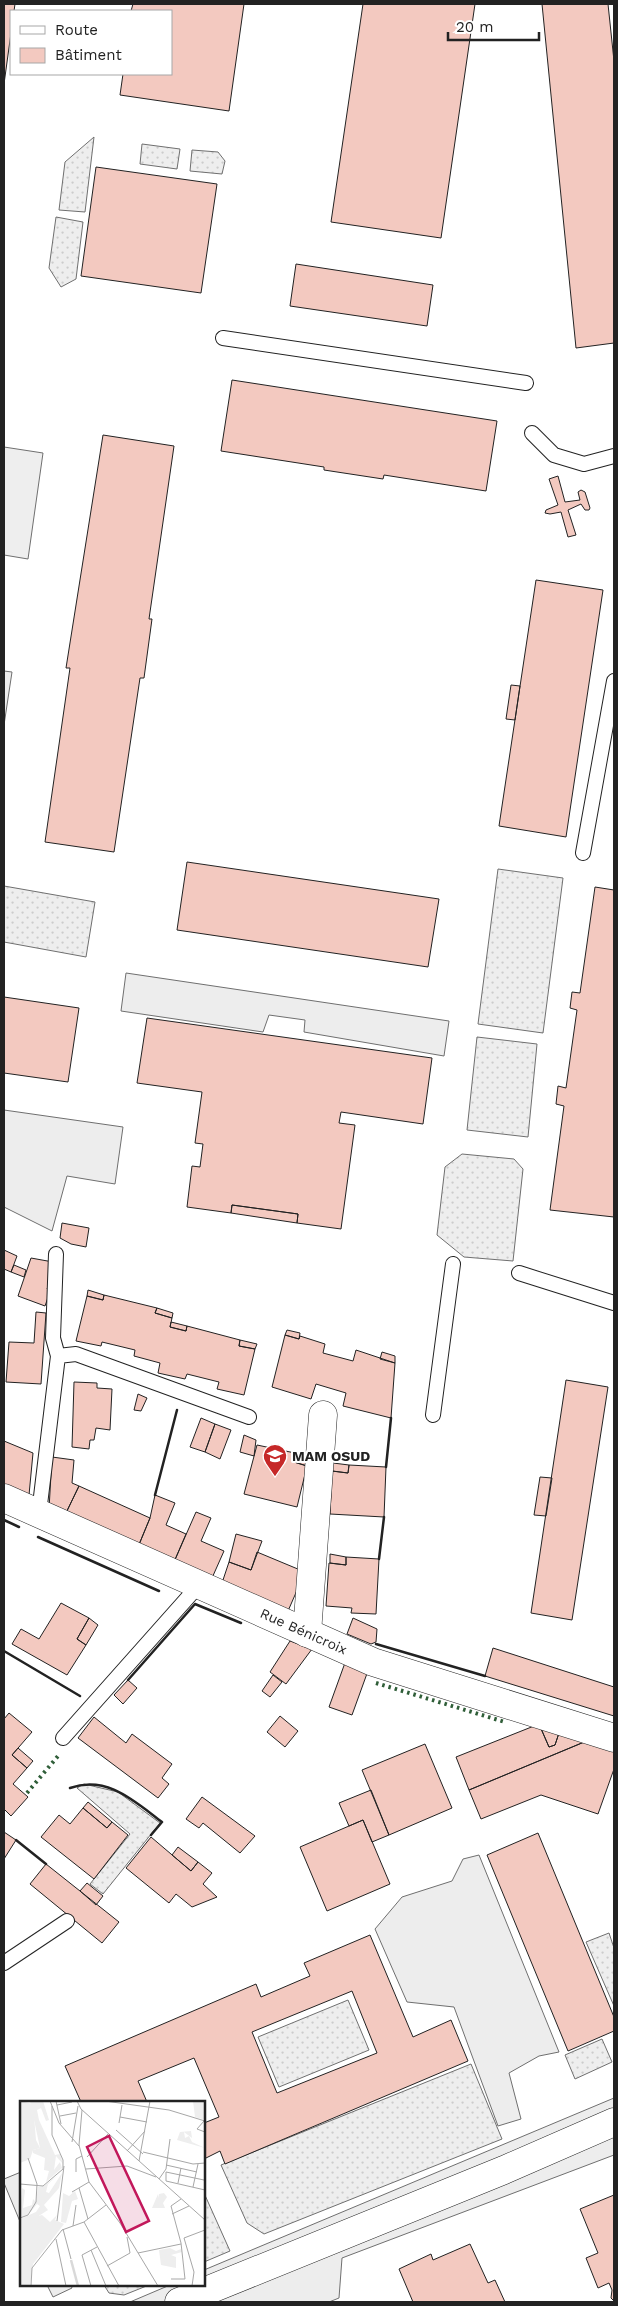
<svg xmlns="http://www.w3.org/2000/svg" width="618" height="2306" viewBox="0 0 618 2306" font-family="'Work Sans',sans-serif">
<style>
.grass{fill:url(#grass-dots);stroke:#6f6f6f}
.pitch{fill:#eee;stroke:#6f6f6f}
.parking{fill:#ededed;stroke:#6f6f6f}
.building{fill:#f3c9c0;stroke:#222;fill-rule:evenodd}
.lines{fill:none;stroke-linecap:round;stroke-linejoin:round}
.service-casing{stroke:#222;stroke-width:16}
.minor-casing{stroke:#222;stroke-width:29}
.service{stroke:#fff;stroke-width:14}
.minor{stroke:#fff;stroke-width:28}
.hedge{stroke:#2f5e38;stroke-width:4;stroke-dasharray:2.5 4;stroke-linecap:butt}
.wall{stroke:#222;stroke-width:2.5}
.labels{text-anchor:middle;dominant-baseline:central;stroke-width:4;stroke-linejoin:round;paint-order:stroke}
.poi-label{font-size:14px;font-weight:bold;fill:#222;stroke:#fff;text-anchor:start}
.street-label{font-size:14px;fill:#222;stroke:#fff}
.inset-river{fill:none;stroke:#d9d9d9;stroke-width:2.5}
.inset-road{fill:none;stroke:#a7a7a7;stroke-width:1}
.view{fill:#c2185b;fill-opacity:0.15;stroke:#c2185b;stroke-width:2.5}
.inset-edge{fill:none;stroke:#222;stroke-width:2.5}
</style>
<defs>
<pattern id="grass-dots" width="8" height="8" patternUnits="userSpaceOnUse" patternTransform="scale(1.25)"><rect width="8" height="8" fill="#eee"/><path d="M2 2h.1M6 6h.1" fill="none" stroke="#ccc" stroke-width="1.8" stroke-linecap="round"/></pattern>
</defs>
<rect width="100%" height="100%" fill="#fff"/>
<path class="grass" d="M94 137 85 212 59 210 65 162Z
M142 144 180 149 177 169 140 164Z
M192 150 218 152 225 161 222 174 190 171Z
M56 217 83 222 76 279 61 287 49 268Z
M498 869 563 878 543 1033 478 1024Z
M4 886 95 902 86 957 4 942Z
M477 1037 537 1044 528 1137 467 1130Z
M462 1154 514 1159 523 1169 513 1261 464 1257 437 1235 445 1167Z
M84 1784 118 1792 160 1823 103 1894 90 1884 130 1834 77 1788Z
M609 1933 614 1948V2006L586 1942Z
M348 2000 369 2050 279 2087 258 2037Z
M602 2039 612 2062 575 2079 565 2055Z
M471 2064 502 2139 264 2234 247 2223 221 2165Z
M204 2193 230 2251 204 2262Z
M104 2285H149L124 2295 109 2293Z"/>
<path class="pitch" d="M4 447 43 453 28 559 4 555Z
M4 671 12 672 4 725Z"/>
<path class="parking" d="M126 973 449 1021 444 1056 304 1032 305 1020 269 1015 263 1032 121 1011Z
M4 1110 123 1127 115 1184 67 1176 52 1231 4 1207Z
M479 1855 559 2052 539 2056 509 2073 521 2119 498 2126 454 2007 407 2002 375 1929 402 1897 452 1881 463 1859Z
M614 2098V2155L342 2258 339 2298 329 2302H130L170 2285H204V2270Z
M21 2172V2224L4 2183V2179Z
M47 2285H71L72 2288 53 2297Z"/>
<path class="building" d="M4 4H15L14 11H11V33L4 84Z
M133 4H244L229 111 120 95 123 74H171V11H131Z
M363 4H475L441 238 331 222Z
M542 4H608L614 61V343L576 348Z
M96 167 217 184 201 293 81 276Z
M296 264 433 285 427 326 290 306Z
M232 380 497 421 486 491 384 475 383 479 324 470V467L221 451Z
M103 435 174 446 149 619H152L144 678H140L114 852 45 842 70 668H66Z
M558 476 565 502 580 500 578 492 581 490 585 492 590 508 589 510H585L581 504 568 510 576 535 568 537 561 512 550 514 545 513 546 510 558 505 549 479Z
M536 580 603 590 566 837 499 826Z
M511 685 520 686 515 720 506 719Z
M187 862 439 899 428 967 177 930Z
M595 887 614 890V1217L550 1210 564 1106 556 1104 558 1086 566 1088 577 1010 570 1008 572 992 580 993Z
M4 997 79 1008 68 1082 4 1073Z
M147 1018 432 1058 423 1124 341 1112 339 1123 355 1125 341 1229 297 1223 298 1214 232 1205 231 1213 187 1207 192 1166 200 1167 203 1144 195 1143 202 1092 137 1083Z
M232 1205 298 1214 297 1223 231 1213Z
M62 1223 89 1228 86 1247 71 1244 60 1238Z
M4 1250 17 1256 11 1272 4 1269Z
M31 1258 53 1262 52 1277 47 1289 50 1292 45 1306 18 1296Z
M14 1265 26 1270 24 1277 11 1272Z
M88 1290 104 1295 103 1300 87 1296Z
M104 1295 157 1308 155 1313 172 1318 170 1327 186 1331 187 1326 240 1340 239 1346 255 1349 244 1395 217 1389 219 1382 187 1374 185 1379 158 1373 160 1363 134 1356 135 1350 102 1342 101 1346 76 1341 87 1296 103 1300Z
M157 1308 173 1313 172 1318 155 1313Z
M36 1312 46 1313 41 1384 6 1382 9 1342 34 1343Z
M171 1322 187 1326 186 1331 170 1327Z
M287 1330 300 1333 299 1339 285 1335Z
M285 1335 299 1339 300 1336 325 1344 323 1353 353 1361 356 1350 395 1363 391 1418 343 1406 346 1393 316 1384 311 1399 272 1387Z
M240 1340 257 1344 255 1349 239 1346Z
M382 1352 395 1356V1363L380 1359Z
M566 1380 608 1387 572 1620 531 1613Z
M74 1382 97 1383V1388L112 1389 110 1430 96 1428 94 1440H90L89 1449 72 1447Z
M138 1394 147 1398 141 1411 134 1410Z
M201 1418 215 1424 205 1452 190 1447Z
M215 1424 231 1430 220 1459 205 1452Z
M244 1435 256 1440 254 1456 240 1452Z
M4 1441 33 1453 29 1495 4 1484Z
M257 1445 295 1453 294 1462 307 1466 297 1507 244 1494Z
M295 1453 309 1458 307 1466 294 1462Z
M52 1457 74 1460 72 1483 79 1486 65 1515 49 1509Z
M333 1463 349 1465 348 1473 332 1471Z
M349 1465 386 1467 384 1517 330 1514 332 1471 348 1473Z
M540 1477 552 1478 546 1516 534 1515Z
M79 1486 150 1518 138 1547 65 1515Z
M155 1495 175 1503 166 1525 186 1534 174 1562 138 1547 150 1518Z
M196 1512 211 1518 201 1541 224 1551 212 1578 174 1562Z
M236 1534 262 1541 251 1570 229 1562Z
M257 1552 305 1572 288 1611 222 1583 229 1562 251 1570Z
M330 1554 346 1557V1565L330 1563Z
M346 1557 379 1559 376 1614 351 1613 352 1608 326 1606 329 1563 346 1565Z
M61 1603 89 1618 77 1639 86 1645 67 1675 12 1644 21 1629 39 1639Z
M89 1618 98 1625 86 1645 77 1639Z
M353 1618 377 1629 376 1642 371 1644 347 1634Z
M290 1641 312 1649 286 1684 270 1672Z
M493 1648 614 1687V1716L485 1676Z
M346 1660 369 1668 352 1715 329 1707Z
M273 1675 282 1682 270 1697 262 1691Z
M128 1680 137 1688 123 1704 114 1695Z
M9 1713 32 1732 12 1755 27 1768 13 1784 28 1797 11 1816 4 1809V1719Z
M280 1716 298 1731 285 1747 267 1732Z
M94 1717 126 1743 132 1734 172 1764 162 1778 169 1784 158 1798 78 1738Z
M539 1724 560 1730 555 1745 549 1747Z
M539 1724 549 1747 555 1745 560 1730 589 1740 469 1790 456 1757Z
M589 1740 614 1748V1769L598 1814 541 1795 481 1819 469 1790Z
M425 1744 452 1808 389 1835 362 1770Z
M18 1748 33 1761 27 1768 12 1755Z
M371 1790 389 1835 372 1842 363 1820 349 1826 339 1803Z
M202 1797 255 1836 240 1853 203 1823 199 1828 186 1819Z
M88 1802 112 1822 107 1828 83 1808Z
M83 1808 107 1828 112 1822 128 1835 94 1879 41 1837 59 1815 70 1824Z
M363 1820 390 1884 327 1911 300 1847Z
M4 1832 16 1840 4 1859Z
M538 1833 614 2017V2031L568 2051 487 1855Z
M151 1837 191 1871 198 1862 212 1873 203 1884 217 1897 192 1907 176 1894 169 1903 126 1868Z
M178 1847 198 1862 191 1871 172 1855Z
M46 1864 119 1922 102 1943 30 1884Z
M87 1883 103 1896 96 1905 80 1891Z
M370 1935 413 2037 451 2020 468 2061 225 2164 220 2151 204 2159V2123L219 2117 194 2058 138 2081 147 2102H81L65 2066 256 1984 261 1997 310 1976 304 1963ZM352 1991 377 2053 277 2093 252 2032Z
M614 2195V2301L611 2298 612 2290 609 2283 598 2288 586 2258 598 2253 580 2209Z
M470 2244 488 2283 495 2280 505 2302H413L399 2269 431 2254 433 2260Z"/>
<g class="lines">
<g class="service-casing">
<path id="service" d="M223 338 526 383
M532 433 554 455 584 464 614 456
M583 853 614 681
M519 1273 614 1303
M58 1356 76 1354 249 1417
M433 1415 453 1264
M39 1513 58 1356 53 1338 56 1254
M63 1738 199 1585
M4 1963 67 1921"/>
</g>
<g class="minor-casing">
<g id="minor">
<path id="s1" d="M4 1498 373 1662 614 1738"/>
<path d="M307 1633 323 1415"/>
<path d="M179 2302 504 2170 614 2122"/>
</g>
</g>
<use href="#service" class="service"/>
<use href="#minor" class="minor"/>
<path class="hedge" d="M376 1683 505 1722
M27 1793 58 1756"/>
<path class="wall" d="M386 1467 391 1418
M155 1495 177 1410
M4 1520 19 1527
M38 1537 159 1591
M379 1559 384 1517
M376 1644 485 1676
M4 1651 80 1696
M128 1680 195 1604 241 1623
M70 1788C107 1775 134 1801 162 1822L151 1835
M16 1840 46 1864"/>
</g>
<defs>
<g id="school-pin" transform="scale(1.25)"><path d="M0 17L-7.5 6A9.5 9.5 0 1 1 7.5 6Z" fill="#c62828" stroke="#fff"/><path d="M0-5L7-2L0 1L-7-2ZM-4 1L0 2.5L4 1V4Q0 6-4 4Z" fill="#fff"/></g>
</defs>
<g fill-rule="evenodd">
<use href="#school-pin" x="275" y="1456"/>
</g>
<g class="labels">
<g class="poi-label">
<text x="292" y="1456">MAM OSUD</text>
</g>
<g class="street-label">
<text stroke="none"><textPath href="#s1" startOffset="328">Rue Bénicroix</textPath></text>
</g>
</g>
<g transform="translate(20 2101)">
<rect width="185" height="185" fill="#fff"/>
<path d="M0 0 13 3 16 39 20 47 13 49 10 58 0 62ZM173 0H185V19L175 16ZM171 30 172 37 164 31 165 37 169 35 172 41 185 47 157 39 160 31ZM144 92 147 96 143 102 145 107H132L138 93 139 97V93ZM22 114 30 121 37 114 35 119 44 123 13 163 10 185H0V119ZM150 147 156 150 161 148 162 151 151 154 156 156V167L141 164 139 149Z" fill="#eee"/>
<path d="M10 0H23L29 19 26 20 21 7 17 9 19 19 35 54 40 53 43 63 36 55 34 69 40 61 42 67 26 81 29 70 24 69 25 57 13 52V49L20 47ZM42 72 39 87 24 104 28 109 17 116 3 121 0 118 16 111 20 105 17 103 9 113 16 101 18 86 24 85 38 74 28 83 26 91 29 92ZM2 87 5 89 3 107 12 104 13 98 16 101 8 114 0 117Z" fill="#eee"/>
<path d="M55 90 58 98 52 100 46 122 41 121 43 92 49 95Z" fill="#eee"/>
<path class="inset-river" d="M51 159 58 185"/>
<path class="inset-road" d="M30 0 39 22 59 45M36 0 41 23M57 0 61 8 185 119M85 0 149 9 185 20M37 4 52 1M62 9 59 44 69 81 100 122 138 185M40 15 56 12M100 16 127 21M184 20 177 28 185 31M99 22 102 4M96 29 123 53M52 41 58 5M107 50 125 30M123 51 173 63 185 62M67 56 88 33M119 60 130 0M146 64 177 71M66 68 107 65 136 76M56 71V58L62 55M139 78 146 68 150 38M146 80V71L184 79M146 80 185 89M158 82 161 67M0 83 23 85 43 68V59L32 34V5M173 86 178 63M59 87 68 118M52 91 69 81M152 113 169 105M0 117 8 114 16 101 17 83 8 57M37 120 44 65M64 121 99 185M53 125 56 104M43 128 51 158M36 138 46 185M71 149 86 185M118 152 161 143M87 165 110 152 107 136M151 178H165L161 142 151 105 161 98M11 185 12 167 42 129 64 121 86 104M71 185 62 154 77 146M172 185 174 171 164 137 185 129"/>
<path class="view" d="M89 35 129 120 106 131 67 46Z"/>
<rect width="185" height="185" class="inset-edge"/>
</g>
<rect width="618" height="2306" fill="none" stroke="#222222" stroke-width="10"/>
<rect x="10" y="10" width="162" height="65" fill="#ffffff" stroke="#a7a7a7"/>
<rect x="20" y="26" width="25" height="8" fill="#ffffff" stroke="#a7a7a7"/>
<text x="55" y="35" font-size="15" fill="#222222">Route</text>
<rect x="20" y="48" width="25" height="15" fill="#f3c9c0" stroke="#a7a7a7"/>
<text x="55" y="60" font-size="15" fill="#222222">Bâtiment</text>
<path d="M448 32v8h91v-8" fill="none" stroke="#222222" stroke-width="2.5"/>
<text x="456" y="32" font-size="15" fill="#222222" stroke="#ffffff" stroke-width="4" paint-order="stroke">20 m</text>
</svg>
